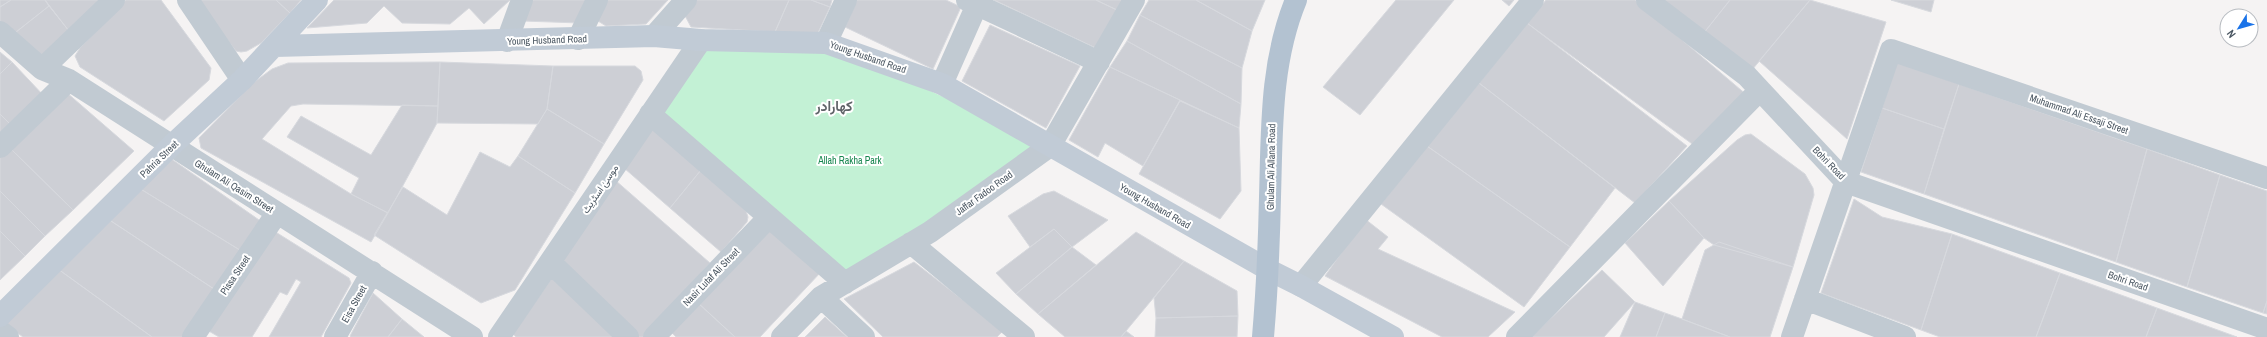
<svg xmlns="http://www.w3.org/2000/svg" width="2267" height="337" viewBox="0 0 2267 337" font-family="'Archivo Narrow',Vazirmatn,sans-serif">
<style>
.green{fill:#c3f1d5}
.building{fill:#cdcfd5;stroke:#d7d9de}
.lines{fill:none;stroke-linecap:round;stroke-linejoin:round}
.street{stroke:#c1cad2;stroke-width:22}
.secondary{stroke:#c1cbd6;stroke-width:22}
.primary{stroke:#b3c2d1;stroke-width:22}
.labels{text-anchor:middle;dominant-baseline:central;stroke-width:4;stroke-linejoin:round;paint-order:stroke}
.street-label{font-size:10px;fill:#4a5661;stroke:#fff}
.park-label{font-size:10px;fill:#17864f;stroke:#fff}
.district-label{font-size:14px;font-weight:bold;fill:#5f6368;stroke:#fff}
</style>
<rect width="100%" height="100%" fill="#f5f3f3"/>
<path class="green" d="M701 40 826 43 1050 146 837 287 658 121Z"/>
<path class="building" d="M0 0H11L0 7Z
M11 0H45L49 6 11 36 0 24V7Z
M45 0H104L69 31Z
M126 0H161L211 68 209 80 164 121 80 67 75 56 80 48Z
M196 0H276L290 13 261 43 247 51 241 52 236 51Z
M276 0H301L290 13Z
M334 0H510L484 24 469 8 450 24 402 23 384 6 367 23 307 28Z
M533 0H591L580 23 523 21Z
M605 0H668L646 24 606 26 598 21Z
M694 0H789L775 32 691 27 683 12Z
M789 0H811L830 7 816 37 775 32Z
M811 0H832L830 7Z
M857 0H946L961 7 933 69 845 27Z
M994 0H1096L1119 11 1098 49Z
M1096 0H1125L1119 11Z
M1149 0H1196L1252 31 1242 68 1140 15Z
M1196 0H1265L1252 31Z
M1396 0H1454L1360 115 1323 87Z
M1502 0H1514L1509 6Z
M1546 0H1635L1748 96 1695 146 1527 23Z
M1651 0H1730L1699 39Z
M1730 0H1810L1747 76 1699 39Z
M1810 0 1886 22 1847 139 1759 61Z
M1891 0H1934L1931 12Z
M49 6 69 31 41 57 16 32Z
M1140 15 1242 68 1241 104 1127 41Z
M1527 23 1687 146 1635 203 1479 83Z
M990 25 1080 66 1046 128 962 81Z
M1127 41 1241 104 1239 128 1110 67Z
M0 52 12 62 0 74Z
M12 62 44 96 12 126 0 114V74Z
M440 62 553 66 547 109 538 124 437 123Z
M440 62 438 106 303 104 291 106 262 139 351 194 388 213 371 242 201 148 199 138 253 83 272 69 288 63Z
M1897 62 1959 84 1944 129 1882 108Z
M553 66H635L641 71 643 80 604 144 547 109Z
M1110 67 1180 100 1143 166 1105 143 1098 157 1069 140Z
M1479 83 1615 188 1570 247 1427 146Z
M1959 84 2147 149 2116 262 1924 194Z
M66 92 134 151 73 210 9 147Z
M1180 101 1239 128 1241 191 1220 219 1139 174Z
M402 105 438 106 437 123 388 213 351 194 359 178 287 137 301 116 371 155Z
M1882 108 1944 129 1924 194 1861 172Z
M547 109 604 144 575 193 518 156Z
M0 114 12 126 0 138Z
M652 125 701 170 670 208 624 168Z
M1751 134 1805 174 1813 188 1814 195 1793 267 1714 245 1704 238 1669 201 1737 140 1745 135Z
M1427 146 1570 247 1524 307 1381 204Z
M9 147 73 210 45 236 0 191V156Z
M2147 149 2220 175 2187 287 2116 262Z
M480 152 510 167 518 156 575 193 515 290 481 303 374 235 403 187 447 215Z
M170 158 262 222 243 252 139 188Z
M701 170 746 211 748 217 747 222 721 252 670 208Z
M2220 175 2267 191V301L2263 313 2187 287Z
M615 180 710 263 643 337H637L560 261Z
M139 188 243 252 217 291 108 219Z
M0 191 45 236 25 256 0 231Z
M1054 191 1065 197 1108 220 1072 247 1054 229 1030 247 1008 216 1043 194Z
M1854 199 1882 217 1952 234 1921 330 1821 293Z
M1669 201 1704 238 1663 286 1625 243Z
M108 219 217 291 186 337H152L58 269Z
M1365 219 1388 237 1378 249 1515 312 1488 337H1442L1325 276Z
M771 226 821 272 760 337H735L697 302Z
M1054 229 1072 247 1016 294 996 273Z
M0 231 25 256 0 280Z
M274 231 349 278 351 283 321 337H269L301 282 296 279 287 295 280 292 252 337H219L207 330Z
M1136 232 1184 261 1121 337H1065L1038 314Z
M1952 234 2060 273 2036 337H1940L1921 330Z
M1719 242 1793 267 1770 337H1730L1682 319 1705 250Z
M1072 247 1096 265 1038 314 1016 294Z
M1184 261 1237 291 1238 316 1156 318 1154 298Z
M914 262 1003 331 997 337H883L844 299Z
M58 269 152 337H23L4 323Z
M1602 270 1635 302 1604 337H1531Z
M2060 273 2157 308 2146 337H2036Z
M554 275 617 337H516L513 334Z
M373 293 402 319 388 337H351L350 336Z
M2267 301V314L2263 313Z
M697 302 735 337H676L670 331Z
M1635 302 1665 313 1656 337H1620Z
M2157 308 2237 337H2146Z
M1665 313 1682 319 1730 337H1656Z
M1238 316 1237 337H1155L1156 318Z
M825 317 847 337H805Z
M402 319 424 337H388Z
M1126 331 1134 337H1121Z"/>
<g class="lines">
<path class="street" d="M188 0 242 80
M967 0 1099 62
M1647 0 1747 76 1760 90
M0 32 42 69 69 80 472 337
M654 36 686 0
M578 39 597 0
M507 41 522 0
M826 43 846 0
M42 69 114 0
M942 84 979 0
M650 114 845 283
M0 147 69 80
M911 243 1024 337
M550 262 628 337
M1301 286 1533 0
M821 297 864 337
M1805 299 1905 337
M0 331 8 337
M193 337 277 213
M335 337 372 272
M499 337 701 40
M654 337 769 217
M782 337 821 297 930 232 1050 146 1134 0
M1517 337 1760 90 1846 182 2267 329
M1792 337 1891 50 2267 178"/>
<path class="secondary" d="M275 46 654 36 701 40 826 43 942 84 1269 270 1301 286 1393 337
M0 316 171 146 242 80 317 0"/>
<path class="primary" d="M1263 337C1267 290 1269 244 1270 197 1272 131 1270 63 1296 0"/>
</g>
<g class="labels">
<g class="street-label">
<text transform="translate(547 40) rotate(-2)">Young Husband Road</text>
<text transform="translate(868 57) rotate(19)">Young Husband Road</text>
<text transform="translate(2079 114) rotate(19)">Muhammad Ali Essaji Street</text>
<text transform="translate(159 159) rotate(-44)">Pahria Street</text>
<text transform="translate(1829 163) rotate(46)">Bohri Road</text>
<text transform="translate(1271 167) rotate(-89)">Ghulam Ali Allana Road</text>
<text transform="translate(234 186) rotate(32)">Ghulam Ali Qasim Street</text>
<text transform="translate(600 189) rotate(-56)">موسیٰ اسٹریٹ</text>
<text transform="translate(984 193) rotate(-36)">Jaffar Fadoo Road</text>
<text transform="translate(1155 206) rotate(30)">Young Husband Road</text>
<text transform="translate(235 275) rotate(-56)">Pissa Street</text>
<text transform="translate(711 277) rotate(-46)">Nasir Lutaf Ali Street</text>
<text transform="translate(2128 281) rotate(19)">Bohri Road</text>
<text transform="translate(354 304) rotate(-61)">Eisa Street</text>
</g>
<g class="park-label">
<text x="850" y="160">Allah Rakha Park</text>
</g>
<g class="district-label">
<text x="834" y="106">کھارادر</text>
</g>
</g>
<g transform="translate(2239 28) rotate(233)"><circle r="19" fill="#ffffff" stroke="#b7bbc0"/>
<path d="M0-3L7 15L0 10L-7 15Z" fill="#1a73e8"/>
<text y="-6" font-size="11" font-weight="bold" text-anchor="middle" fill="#4a5661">N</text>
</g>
</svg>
